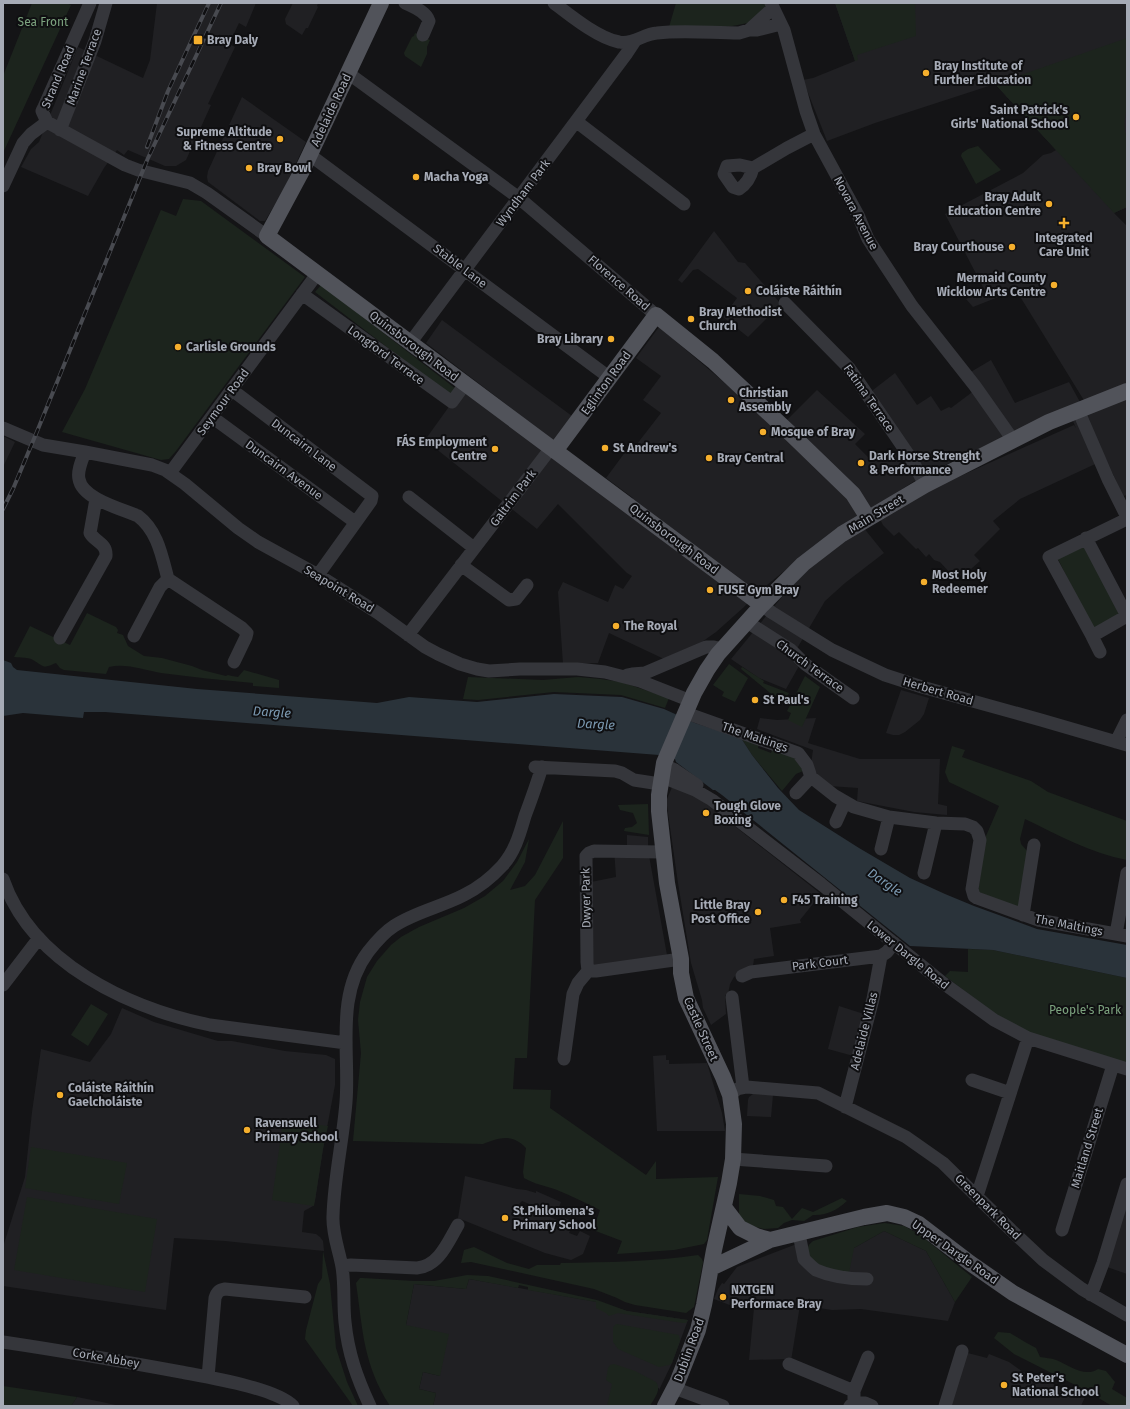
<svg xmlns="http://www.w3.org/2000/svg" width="1130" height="1409" viewBox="0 0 1130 1409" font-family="'Fira Sans',sans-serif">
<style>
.built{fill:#202023}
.green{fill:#1c241d}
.water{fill:#2a333a}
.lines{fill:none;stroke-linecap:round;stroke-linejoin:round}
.minor{stroke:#35363b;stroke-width:13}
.major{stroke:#51535a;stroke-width:16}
.rail-casing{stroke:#484a50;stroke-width:4}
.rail{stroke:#0f0f11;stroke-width:2.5;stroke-dasharray:8;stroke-linecap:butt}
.poi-dot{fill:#f5af2d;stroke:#0f0f11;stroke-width:1.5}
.labels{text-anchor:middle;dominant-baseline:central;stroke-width:4;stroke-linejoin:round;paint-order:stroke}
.park-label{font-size:12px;fill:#7ca27e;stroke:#0f0f11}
.poi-label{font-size:12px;font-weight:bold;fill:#a6abb6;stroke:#0f0f11;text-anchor:start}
.street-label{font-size:12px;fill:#a6abb6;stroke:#0f0f11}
.water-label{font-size:13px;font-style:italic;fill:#7c9ab2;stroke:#0f0f11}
</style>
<rect width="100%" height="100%" fill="#141416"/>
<path class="built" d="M157 3H256L246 27 239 23 229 44 235 47 208 104 211 105 186 160 176 166H165L128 150 124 155 117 150 104 168 88 196 21 167 31 149 39 142 78 47 143 78 150 60Z
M293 3H318L317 6 318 7 308 28H306L302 35 286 24 285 19Z
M835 3H1127V207L1114 213 1127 226V385L1085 402 1016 290 973 307 966 299 985 291 945 214 1023 173 1043 155 1051 153 1056 150 995 84 875 123 827 141 803 80 813 78 855 61Z
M242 97 306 142 283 191 265 221H260L208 182 207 177 208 171Z
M714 231 738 262 745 263 781 304 748 337 723 317 737 298 698 269 693 270 682 283 678 280Z
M442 320 572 416 553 440 426 343Z
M659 327 752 406 787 420 817 390 865 434 855 444 869 458 877 451 884 461 905 446 873 395V390L895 373 917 405 931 396 941 411 949 407 951 408 979 387 969 373 991 360 1015 403 1069 382 1080 402 922 476 814 547 757 593 744 607 716 632 692 649 664 659 609 633 598 663 563 664 558 592 563 582 608 602 615 585 623 589 632 576 627 573 558 504 537 529 425 440 448 408V400L460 384 626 507 633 498 606 478 626 451 630 453 661 413 643 400 661 376 636 358Z
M1127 399V495L1123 496 1106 459 1020 499 993 521 1000 529 974 555 980 561 962 577 956 571 951 574 940 562 934 560 929 554 926 557 918 548 916 549 899 532 894 536 883 525 879 517 934 488 1018 450 1074 425 1076 428 1072 419Z
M3 436 15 442 3 467Z
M863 527 884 553 845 583 825 601 792 657 799 666 786 689 759 678 731 659 776 604 802 574Z
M901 690 929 698 924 714 920 720 905 732 899 735H893L886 733Z
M760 718 777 720 816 718 808 743 860 759H940L938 804 947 806V815L914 812 857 801 858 788 829 786 819 777 811 764 813 750 757 729Z
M673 785 690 791 821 894 800 920 801 923 770 928 774 956 754 959 753 966 739 972 734 977 730 984 728 994 725 995 726 1014 711 1025 703 1008 702 1000 691 963 678 883 667 806V799Z
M627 835 648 837V850L667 955 595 966 593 962 591 882 616 877 614 849H627Z
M839 1006 864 1014 857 1057 828 1049Z
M122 1008 154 1022 218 1041H232L285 1051 326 1055 335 1059V1085L323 1149 315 1201 313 1206 304 1211 302 1232 316 1234 320 1237 323 1241 324 1251 225 1241 174 1238 166 1310 3 1286V1247L25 1177 32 1112 41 1049 90 1062 111 1034Z
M666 1055V1060H669V1064L707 1063 722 1113 725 1131H657L653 1056Z
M753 1094 773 1095 771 1117 747 1116 748 1100 749 1097Z
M465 1176 517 1189 526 1190 536 1193V1191L561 1202 556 1215 522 1201 519 1204 562 1222 565 1218 574 1222 569 1233 577 1236 580 1231 590 1236 583 1254 571 1260 545 1253 458 1218Z
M1127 1197V1274L1107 1267Z
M884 1231 926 1251 955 1302 948 1321 861 1309 832 1310 800 1305 791 1361 787 1359 749 1360 754 1308 740 1309 714 1299 718 1289 722 1283 724 1284 737 1267 794 1245H806L808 1246V1249L854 1248Z
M469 1279 597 1302 627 1311 688 1320 672 1363 659 1390V1388L607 1406H433L436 1393 419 1389 423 1372 440 1376 406 1325 414 1284 466 1289Z
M964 1352 987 1358 989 1354 1009 1362 1023 1372 1085 1397 1081 1406H948Z
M77 1397 102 1402 120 1406H71Z"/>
<path class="green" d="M32 3H66L71 5 3 153V76Z
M676 3H766L768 7C765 10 762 15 758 18 742 30 689 28 669 27Z
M835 3H915L916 36 857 55 858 60 855 61Z
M415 33 430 40 427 47V54L421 67 405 56 404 53 412 37 414 36Z
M1127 38C1127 59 1129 82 1127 104 1126 116 1122 125 1127 137V207L1114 213 995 84Z
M978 146 1001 170 976 184 961 156 962 153 968 149Z
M183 199 201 201 305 277 176 451 169 459 161 460 62 432 85 389 160 212 161 210 176 216Z
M321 285 456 389 451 396 315 292Z
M1085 545 1120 615 1093 629 1058 559Z
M87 613 116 627 118 630 117 633 123 635 128 646 144 656 162 658 192 666 202 670 226 676 228 675 232 676 238 677 244 670 279 680V688L253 686V683C222 680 191 677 161 673 144 670 126 663 109 667L106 674 64 670 60 668 56 663C42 669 45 667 33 660 29 657 20 658 14 657L30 626 70 645Z
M729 664 748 678 735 702 722 696 724 692 713 685Z
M742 667 764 681 763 683 789 693 786 698 783 700 775 697 741 669Z
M805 676 820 687 802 727 788 720 791 713 787 711Z
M468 677 543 680 578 677 601 679 621 682 669 698 665 708 621 695 554 692 478 700 463 699Z
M741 738 759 744 758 748 771 753 773 749 797 758 803 771 796 774 782 791 752 755Z
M952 746 965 750 962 757 1031 781 1048 792 1127 821V860C1091 853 1058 835 1025 819L1020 839 1021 844 1028 852 1020 904 1018 907 978 892 986 836 999 806 949 782 945 772Z
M648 804 649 835 624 831 625 828 632 827 637 823 633 813 620 810 618 805Z
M563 821V858L535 900 527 1058H515L513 1089 551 1090 550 1108 646 1175 656 1161V1179L718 1177 707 1240 704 1244 674 1250 617 1254 622 1241 593 1230 600 1210C586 1203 572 1196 557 1190 546 1186 534 1184 524 1178L523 1172 526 1148C512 1133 499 1138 483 1144L353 1141 361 1053 358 1020 360 1002 367 977 377 961 391 945 401 937 419 927 464 908 485 896 503 881 517 862 529 839 525 862 510 890 525 886 535 875Z
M968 949 993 950 1127 978V1064L1026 1032 994 1013 945 976 950 971 968 972Z
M91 1004 108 1014 88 1046 71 1035Z
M283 1121 328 1126 323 1149 314 1206 272 1200Z
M31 1147 127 1163 119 1204 25 1188Z
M739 1194 760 1196 774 1200 776 1206 783 1207 792 1219 802 1208 813 1212 842 1198 847 1201C837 1210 826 1216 813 1215L804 1221 792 1220 784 1223 778 1228 764 1229 752 1226 744 1221 739 1215Z
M27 1197 157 1219 145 1292 14 1270Z
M885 1223 904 1226 919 1234 972 1277 955 1302 926 1251 884 1231 854 1248 849 1273C836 1270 812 1268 808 1252 807 1247 809 1244 813 1241L858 1227Z
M474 1247 507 1263 529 1269 537 1265H560L561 1263C607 1262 653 1262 698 1255L702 1259 703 1262 694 1307 686 1313 635 1305 625 1302 617 1298 594 1289 471 1262 461 1263 464 1250Z
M323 1251 330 1284 336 1348 347 1382 358 1406H353L305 1339 306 1330 318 1284 322 1278Z
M467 1275 488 1276 597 1300 627 1311 688 1320 686 1323H683L618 1313 609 1316 606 1313 596 1308V1302L528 1290V1287L519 1285 518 1288 469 1279 466 1289 414 1284 406 1325 449 1334 440 1376 423 1372 419 1389 436 1393 433 1406H390C363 1364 363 1331 356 1283L360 1278H363L414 1281H434Z
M616 1324H617L679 1335 680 1341 672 1363 669 1365 659 1367 618 1349 613 1342V1327Z
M998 1332 1010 1333 1025 1342 1036 1348 1040 1357C1045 1358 1051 1358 1056 1360 1069 1365 1084 1378 1098 1369L1106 1371 1115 1382 1112 1389 1127 1398V1406H1112L1085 1390 1014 1354 994 1338Z
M614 1364 635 1371 656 1382C662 1390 654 1398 650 1406H607L612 1384 606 1380 608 1368 610 1365Z
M3 1386 77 1397 71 1406H3Z"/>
<path class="water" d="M3 660 11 663 13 667 17 670 197 689 377 703 409 697 477 702 554 694 622 697 664 709 695 723 741 738 752 755 778 788 799 810 859 848 910 878 945 894 974 906 1037 929 1127 945V978L993 950 910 946 722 795 715 790H713L676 762 675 759 659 755 105 712H84L83 718 23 713 3 716Z"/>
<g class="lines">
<path class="minor" d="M90 3 44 107 42 111 47 122 125 165 138 170 190 183 207 193 267 236
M405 3C413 7 426 11 429 21L423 35
M554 3C571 16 598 38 619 42 633 45 643 34 657 33 684 30 712 33 739 33L749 30H757L781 24
M771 3 784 30 806 111 814 134 858 215 868 239 912 306 975 386 1013 440
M749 30 773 8
M348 73 519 198 656 315
M577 122 684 204
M60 130 95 41 106 3
M310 155 610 378
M753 168 740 165 727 166 724 174 733 187 739 189C747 184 751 176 753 168L787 148 814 134
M3 186 23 143 31 134 47 122
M302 294 452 402 465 384
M785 303 849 368 912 460 925 485
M410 343 627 53 635 41
M232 390 372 496 371 501 318 575
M1078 410 1108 479 1127 517
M212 417 355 522
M3 428 43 445 85 452 152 465 165 470 185 484 238 528 258 542 318 575 378 613 425 647 438 654 460 664 477 669 489 671 520 669H577L605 672 640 681 691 701
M85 452C82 460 77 471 79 479 82 499 122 509 138 516 158 531 162 557 168 579L242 628 247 633 246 637 234 662
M170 473 317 274
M409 497 474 548
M1127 519 1049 557 1092 636 1127 616
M1086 538 1127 616
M461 565 509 600 516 599 527 585
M762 605 771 612 832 650 885 675 922 687 1041 720 1127 745
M747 622 791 650 805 664 853 698
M408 635 551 448
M134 636 160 587 168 579
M1092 636 1100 652
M60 638 106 556C107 543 95 542 90 533L96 499
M627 675 632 674 645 673 706 647H714L723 649
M686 713 798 753 807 765 811 777 835 796 854 807 889 817 936 823 965 824 973 827 977 831 980 840 972 889 974 896 977 898 1038 920 1127 936
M1116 742 1127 720
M664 765 675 770 697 785
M535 767 615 771 622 773 634 780 660 784
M662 777 695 790 712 800 821 884 943 983 994 1020 1028 1038 1127 1069
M796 793 811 777
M836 822 845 802
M881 849 889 817
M924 873 936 823
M3 879C32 963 128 1008 210 1025L346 1043
M1023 915 1034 845
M1116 934 1127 873
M588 971 587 962 586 856 589 853 594 851 662 852
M742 976 751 972 881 956 887 952 894 943
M3 985 39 938
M732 997 743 1087
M564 1059 573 994 578 983 588 971H596L681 959
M972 1080 1010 1093
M730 1095 737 1089 747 1087 818 1093 906 1137 943 1163 1011 1230 1043 1260 1082 1289 1127 1315
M845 1107 873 999 881 956
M733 1159 826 1166
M977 1196 1028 1038
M1062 1230 1113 1065
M801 1232 800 1239 804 1259C808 1263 812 1267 816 1270 832 1277 851 1279 867 1279
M342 1266 351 1265 417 1268C439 1266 448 1242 458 1225
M1091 1295 1103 1263 1127 1184
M3 1342C63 1351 121 1361 181 1372 207 1377 276 1388 293 1406
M789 1364 854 1391
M208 1377 215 1298C217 1292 219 1290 225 1289L305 1297
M674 1388 723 1406
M854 1402V1391L868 1357
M370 1406C357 1378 348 1353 345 1322 343 1303 345 1285 342 1267 339 1250 332 1233 333 1216 334 1178 343 1140 346 1102 350 1052 335 996 368 952 375 943 383 933 394 926 415 912 441 907 464 895 478 888 492 877 502 866 515 852 520 833 525 816 531 800 537 783 542 767
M850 1406 854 1402 865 1403 872 1406
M945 1406 962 1351"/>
<path class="major" d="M381 3 303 169 267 236 762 605
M555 451 656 315 713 361 792 435 853 494 868 518
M724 1207 740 1228 756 1236 770 1240
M711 1268 770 1240 864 1217 887 1213 904 1217 919 1224 970 1263 1013 1293 1127 1355
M665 1406 677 1383 698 1330 704 1305 714 1250 729 1183 733 1159 734 1124 730 1095 723 1077 686 998 681 973V959L667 883 659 811V795L664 763 694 693 707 670 718 654 762 605 803 564 842 534 925 485 1049 422 1127 391"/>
<g class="rail-casing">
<path id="rail" d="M147 147 168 91 209 3
M3 509 13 489 36 434 148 158 221 3"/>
</g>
<use href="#rail" class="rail"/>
</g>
<g class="poi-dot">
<rect x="193" y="35" width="10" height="10" rx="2"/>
<circle cx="926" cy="73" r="4"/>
<circle cx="1076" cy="117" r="4"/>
<circle cx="280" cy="139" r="4"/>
<circle cx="249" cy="168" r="4"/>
<circle cx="416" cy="177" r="4"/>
<circle cx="1049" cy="204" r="4"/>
<path d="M1062 217h4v4h4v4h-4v4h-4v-4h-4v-4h4z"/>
<circle cx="1012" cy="247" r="4"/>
<circle cx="1054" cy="285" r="4"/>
<circle cx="748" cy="291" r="4"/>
<circle cx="691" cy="319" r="4"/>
<circle cx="611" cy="339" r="4"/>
<circle cx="178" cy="347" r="4"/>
<circle cx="731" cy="400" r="4"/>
<circle cx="763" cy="432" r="4"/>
<circle cx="605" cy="448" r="4"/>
<circle cx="495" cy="449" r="4"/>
<circle cx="709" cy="458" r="4"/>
<circle cx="861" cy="463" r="4"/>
<circle cx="924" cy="582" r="4"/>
<circle cx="710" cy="590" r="4"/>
<circle cx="616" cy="626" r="4"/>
<circle cx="755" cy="700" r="4"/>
<circle cx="706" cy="813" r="4"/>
<circle cx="784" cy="900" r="4"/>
<circle cx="758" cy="912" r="4"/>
<circle cx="60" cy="1095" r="4"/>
<circle cx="247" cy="1130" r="4"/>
<circle cx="505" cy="1218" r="4"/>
<circle cx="723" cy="1297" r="4"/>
<circle cx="1004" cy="1385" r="4"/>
</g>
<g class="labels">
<g class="park-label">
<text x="43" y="22">Sea Front</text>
<text x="1085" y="1010">People's Park</text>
</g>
<g class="poi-label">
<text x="207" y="40">Bray Daly</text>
<text x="934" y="66">Bray Institute of<tspan x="934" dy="14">Further Education</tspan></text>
<text x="1068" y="110" text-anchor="end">Saint Patrick's<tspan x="1068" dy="14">Girls' National School</tspan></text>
<text x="272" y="132" text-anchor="end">Supreme Altitude<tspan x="272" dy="14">&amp; Fitness Centre</tspan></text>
<text x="257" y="168">Bray Bowl</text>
<text x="424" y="177">Macha Yoga</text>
<text x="1041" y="197" text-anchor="end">Bray Adult<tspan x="1041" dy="14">Education Centre</tspan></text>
<text x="1064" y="238" text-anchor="middle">Integrated<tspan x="1064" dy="14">Care Unit</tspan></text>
<text x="1004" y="247" text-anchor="end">Bray Courthouse</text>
<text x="1046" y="278" text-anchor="end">Mermaid County<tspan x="1046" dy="14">Wicklow Arts Centre</tspan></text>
<text x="756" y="291">Coláiste Ráithín</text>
<text x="699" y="312">Bray Methodist<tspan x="699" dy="14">Church</tspan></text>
<text x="603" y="339" text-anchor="end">Bray Library</text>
<text x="186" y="347">Carlisle Grounds</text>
<text x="739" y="393">Christian<tspan x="739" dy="14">Assembly</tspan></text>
<text x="771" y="432">Mosque of Bray</text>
<text x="487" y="442" text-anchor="end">FÁS Employment<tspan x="487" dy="14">Centre</tspan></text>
<text x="613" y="448">St Andrew's</text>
<text x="869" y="456">Dark Horse Strenght<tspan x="869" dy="14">&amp; Performance</tspan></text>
<text x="717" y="458">Bray Central</text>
<text x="932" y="575">Most Holy<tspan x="932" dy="14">Redeemer</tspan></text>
<text x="718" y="590">FUSE Gym Bray</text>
<text x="624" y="626">The Royal</text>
<text x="763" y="700">St Paul's</text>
<text x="714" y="806">Tough Glove<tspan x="714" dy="14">Boxing</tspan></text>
<text x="792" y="900">F45 Training</text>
<text x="750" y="905" text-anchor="end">Little Bray<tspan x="750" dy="14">Post Office</tspan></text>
<text x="68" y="1088">Coláiste Ráithín<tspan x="68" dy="14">Gaelcholáiste</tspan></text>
<text x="255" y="1123">Ravenswell<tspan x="255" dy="14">Primary School</tspan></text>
<text x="513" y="1211">St.Philomena's<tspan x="513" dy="14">Primary School</tspan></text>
<text x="731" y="1290">NXTGEN<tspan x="731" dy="14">Performace Bray</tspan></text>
<text x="1012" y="1378">St Peter's<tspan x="1012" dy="14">National School</tspan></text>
</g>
<g class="street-label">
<text transform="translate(84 67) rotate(-70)">Marine Terrace</text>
<text transform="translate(58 77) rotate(-67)">Strand Road</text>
<text transform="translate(331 110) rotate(-65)">Adelaide Road</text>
<text transform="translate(523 193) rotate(-53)">Wyndham Park</text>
<text transform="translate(856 213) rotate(62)">Novara Avenue</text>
<text transform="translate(460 266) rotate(37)">Stable Lane</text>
<text transform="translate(619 283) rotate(41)">Florence Road</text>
<text transform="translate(414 346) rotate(37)">Quinsborough Road</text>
<text transform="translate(386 355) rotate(36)">Longford Terrace</text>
<text transform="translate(606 383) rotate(-54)">Eglinton Road</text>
<text transform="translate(869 398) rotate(55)">Fatima Terrace</text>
<text transform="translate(223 402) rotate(-54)">Seymour Road</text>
<text transform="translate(304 445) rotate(37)">Duncairn Lane</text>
<text transform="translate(284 470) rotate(36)">Duncairn Avenue</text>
<text transform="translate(513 498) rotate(-53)">Galtrim Park</text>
<text transform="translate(876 514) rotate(-31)">Main Street</text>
<text transform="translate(674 539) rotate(37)">Quinsborough Road</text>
<text transform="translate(339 589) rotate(31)">Seapoint Road</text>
<text transform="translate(810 666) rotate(36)">Church Terrace</text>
<text transform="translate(938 691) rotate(16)">Herbert Road</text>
<text transform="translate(755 737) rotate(19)">The Maltings</text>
<text transform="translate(586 898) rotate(-91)">Dwyer Park</text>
<text transform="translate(1069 925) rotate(11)">The Maltings</text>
<text transform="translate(908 955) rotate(39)">Lower Dargle Road</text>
<text transform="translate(820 963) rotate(-7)">Park Court</text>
<text transform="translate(701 1029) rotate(66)">Castle Street</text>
<text transform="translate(864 1031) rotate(-76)">Adelaide Villas</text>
<text transform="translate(1087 1148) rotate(-73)">Maitland Street</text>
<text transform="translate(988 1207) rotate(45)">Greenpark Road</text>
<text transform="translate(955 1252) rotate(35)">Upper Dargle Road</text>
<text transform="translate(689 1350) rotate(-70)">Dublin Road</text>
<text transform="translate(106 1358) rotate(10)">Corke Abbey</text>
</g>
<g class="water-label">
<text transform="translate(272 712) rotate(4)">Dargle</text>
<text transform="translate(596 724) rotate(3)">Dargle</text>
<text transform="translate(885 882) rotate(34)">Dargle</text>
</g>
</g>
<rect width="1130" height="1409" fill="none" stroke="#a6abb6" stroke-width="8"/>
</svg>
